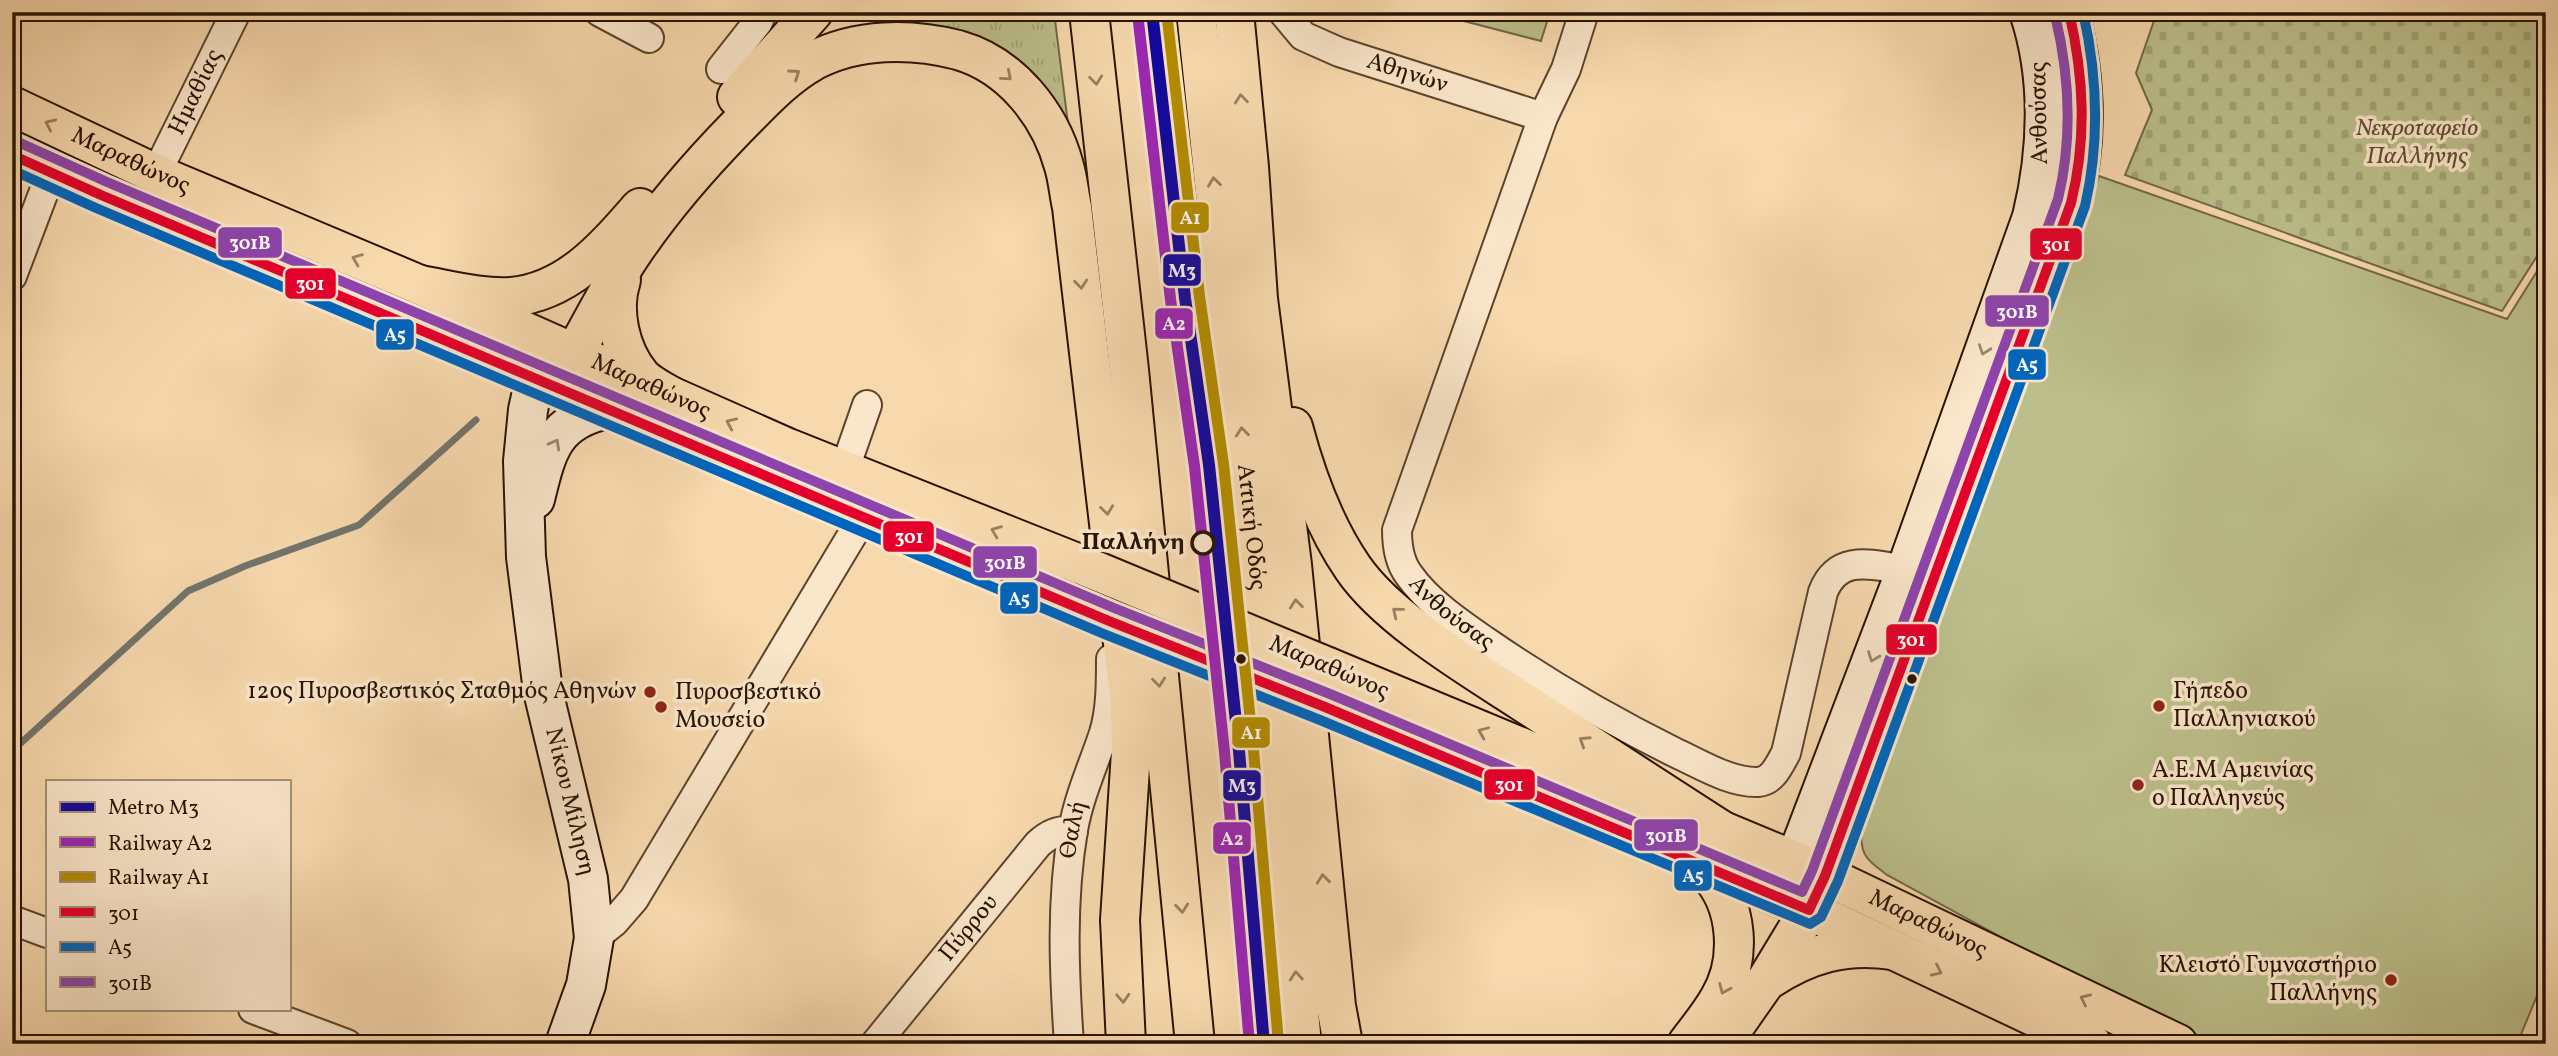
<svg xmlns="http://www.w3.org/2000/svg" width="2558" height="1056" viewBox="0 0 2558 1056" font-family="Vollkorn,serif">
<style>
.grass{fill:url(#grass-tufts);stroke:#726846;stroke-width:2}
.cemetery{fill:url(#cemetery-stones);stroke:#726846;stroke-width:2}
.park{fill:#bcbf8b;stroke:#726846;stroke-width:2}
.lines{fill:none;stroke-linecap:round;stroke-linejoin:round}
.stream{stroke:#72756d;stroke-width:7}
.street-casing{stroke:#5c442c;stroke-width:32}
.secondary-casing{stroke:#281200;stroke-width:42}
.primary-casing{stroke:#281200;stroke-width:42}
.highway-casing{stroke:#281200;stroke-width:42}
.street{stroke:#fae6ca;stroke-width:28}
.secondary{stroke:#fae6ca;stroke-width:38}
.primary{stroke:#f8d9ae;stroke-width:38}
.highway{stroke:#f8d9ae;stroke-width:38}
.primary-bridge-casing{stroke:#281200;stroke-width:42;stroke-linecap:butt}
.primary-bridge{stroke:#f8d9ae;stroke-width:38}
.bus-1-casing{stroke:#fae6ca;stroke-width:16}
.bus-2-casing{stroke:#fae6ca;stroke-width:16}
.bus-3-casing{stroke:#fae6ca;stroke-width:16}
.bus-1{stroke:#e4002b;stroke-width:10}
.bus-2{stroke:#0065bd;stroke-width:10}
.bus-3{stroke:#8e44ad;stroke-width:10}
.rail-1-casing{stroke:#fae6ca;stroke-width:18}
.rail-2-casing{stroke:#fae6ca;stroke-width:18}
.rail-1{stroke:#9b26b6;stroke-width:12}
.rail-2{stroke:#b48c00;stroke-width:12}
.metro-1-casing{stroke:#fae6ca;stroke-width:18}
.metro-1{stroke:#10069f;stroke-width:12}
.oneway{stroke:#9a7f60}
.oneway2{stroke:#9c876f}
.stop-dot{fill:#fae6ca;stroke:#281200;stroke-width:3.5}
.bus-dot{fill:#281200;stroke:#fae6ca;stroke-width:2.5}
.poi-dot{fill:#8f2418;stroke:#fae6ca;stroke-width:2.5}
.labels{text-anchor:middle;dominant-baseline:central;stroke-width:7;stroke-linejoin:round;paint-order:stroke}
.street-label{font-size:24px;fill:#281200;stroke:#fae6ca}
.park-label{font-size:24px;font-style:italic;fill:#5c4f31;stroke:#fae6ca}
.stop-label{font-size:24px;font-weight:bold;fill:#281200;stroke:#fae6ca;text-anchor:end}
.poi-label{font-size:24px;fill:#281200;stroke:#fae6ca;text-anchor:start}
.line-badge{stroke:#fae6ca;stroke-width:2.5}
.badge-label{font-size:19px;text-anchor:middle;font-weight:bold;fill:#fff}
</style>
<defs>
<pattern id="grass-tufts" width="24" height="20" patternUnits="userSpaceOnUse" patternTransform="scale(1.75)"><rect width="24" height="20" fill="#bcbf8b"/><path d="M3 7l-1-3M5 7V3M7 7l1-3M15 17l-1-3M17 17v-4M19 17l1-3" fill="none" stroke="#a2a376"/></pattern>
<pattern id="cemetery-stones" width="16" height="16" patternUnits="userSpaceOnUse" patternTransform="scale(1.75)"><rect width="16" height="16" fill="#bcbf8b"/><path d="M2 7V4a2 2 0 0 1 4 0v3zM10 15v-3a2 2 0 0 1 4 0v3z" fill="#a2a376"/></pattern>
</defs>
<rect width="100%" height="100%" fill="#f8d9ae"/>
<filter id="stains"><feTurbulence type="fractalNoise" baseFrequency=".00286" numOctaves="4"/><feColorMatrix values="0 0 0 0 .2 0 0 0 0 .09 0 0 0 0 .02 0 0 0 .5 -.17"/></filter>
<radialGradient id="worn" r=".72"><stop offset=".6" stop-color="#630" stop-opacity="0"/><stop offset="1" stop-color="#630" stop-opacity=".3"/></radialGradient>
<path class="grass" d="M877 12H1054L1068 124 902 27 886 20Z"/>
<path class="cemetery" d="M2157 12H2546V242L2502 311 2125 175 2152 110 2136 73Z"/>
<path class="park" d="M1429 12H1550L1541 41Z
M2099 176 2507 319 2546 257V974L2517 1044H2197L1887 875C1862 856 1861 855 1861 823Z"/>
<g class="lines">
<path class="stream" d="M12 751 188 591 245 566 359 525 476 420"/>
<g class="street-casing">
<g id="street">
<path d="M600 12 649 38"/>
<path id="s1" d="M1283 12 1303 36 1339 52 1543 117"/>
<path id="s2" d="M1584 12 1566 69 1543 117 1397 530C1397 546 1399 562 1409 575 1428 602 1459 623 1485 641 1546 683 1611 721 1678 754 1702 765 1731 783 1758 782 1773 781 1779 765 1786 753L1823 592C1838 553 1873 565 1906 570"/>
<path d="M721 69 758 22 762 12"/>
<path id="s3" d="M156 174 236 12"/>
<path d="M12 276 51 173"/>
<path d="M844 471 867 405"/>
<path d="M12 920 47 933"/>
<path d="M594 938 614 922 634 899 863 517"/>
<path d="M253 1009 347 1044"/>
<path id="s4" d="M875 1044 1038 844C1049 834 1058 830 1073 831"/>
<path id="s5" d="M1069 1044C1064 972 1061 901 1073 830 1079 796 1093 766 1104 733 1111 710 1111 683 1111 659"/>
</g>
</g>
<g class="secondary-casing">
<g id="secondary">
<path id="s6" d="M535 378 528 410 523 461 526 557 543 691 588 879 594 938 586 985 565 1044"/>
<path d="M535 499C547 450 553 421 607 409"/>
<path d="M1783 893 1906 570 2032 217C2048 151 2051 77 2029 12"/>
<path d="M1811 905 1825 876 2071 203C2089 140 2085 75 2069 12"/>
</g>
</g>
<g class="primary-casing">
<g id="primary">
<path id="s7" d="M12 106 156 174 420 285 788 448 1082 565"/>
<path d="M12 155 101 195 1109 621"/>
<path id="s8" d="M1328 667 1795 861 2178 1044"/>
<path d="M1325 707 1689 858 1809 910 2092 1044"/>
</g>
</g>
<g class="highway-casing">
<g id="highway">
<path d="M1089 12 1129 370 1195 1044"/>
<path id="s9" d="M1196 12 1277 776 1302 1044"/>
<path d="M1234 12 1249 167 1258 299 1292 565 1336 1006 1343 1044"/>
<path d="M737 97 813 12"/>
<path d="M621 280C611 311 620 351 641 376 649 385 663 391 674 398"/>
<path d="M420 285C449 290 482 299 511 297 568 292 605 248 640 208"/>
<path d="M574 354C594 319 612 282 635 249 665 205 700 165 737 127 760 104 784 77 813 61 857 38 911 38 958 50 1011 65 1050 114 1064 166 1068 179 1069 194 1072 207L1130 703 1131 752 1120 920 1126 1044"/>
<path d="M1293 427C1306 476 1324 526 1353 568 1388 619 1471 668 1523 702 1590 745 1657 789 1724 832"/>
<path d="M1768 980C1807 954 1845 943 1892 950"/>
<path d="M1687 1044C1698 1029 1710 1015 1719 999 1742 961 1739 903 1706 871 1701 866 1695 862 1689 858"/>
<path d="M1722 1044 1766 981 1809 910"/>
</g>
</g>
<use href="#street" class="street"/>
<use href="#secondary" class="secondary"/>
<use href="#primary" class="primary"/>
<use href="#highway" class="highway"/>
<g class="primary-bridge-casing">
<path id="primary-bridge" d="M1082 565 1328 667
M1109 621 1325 707"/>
</g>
<use href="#primary-bridge" class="primary-bridge"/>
<g class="bus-1-casing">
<path id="bus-1" d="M12 155 101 195 1109 621 1325 707 1809 910
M1809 910 1825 876 2071 203C2087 138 2084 77 2069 12"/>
</g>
<g class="bus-2-casing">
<path id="bus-2" d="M12 170 96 208 1104 634 1320 720 1810 924 1821 917 1838 881 2085 206C2100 141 2098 78 2083 12"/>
</g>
<g class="bus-3-casing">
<path id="bus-3" d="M18 142 107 182 1114 608 1330 694 1802 892 1812 871 2058 199C2073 137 2070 77 2055 15"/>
</g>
<use href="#bus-1" class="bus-1"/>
<use href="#bus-2" class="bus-2"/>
<use href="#bus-3" class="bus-3"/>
<g class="rail-1-casing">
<path id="rail-1" d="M1138 14 1171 300 1195 467 1225 752 1250 1044"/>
</g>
<g class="rail-2-casing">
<path id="rail-2" d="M1166 12 1199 296 1223 464 1253 750 1278 1043"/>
</g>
<use href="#rail-1" class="rail-1"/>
<use href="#rail-2" class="rail-2"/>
<g class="metro-1-casing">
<path id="metro-1" d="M1152 12 1185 298 1209 465 1239 751 1264 1044"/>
</g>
<use href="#metro-1" class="metro-1"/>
</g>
<defs><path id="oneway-chevron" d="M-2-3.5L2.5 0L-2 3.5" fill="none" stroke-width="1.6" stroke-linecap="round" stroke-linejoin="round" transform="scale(1.75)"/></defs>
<g class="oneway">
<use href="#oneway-chevron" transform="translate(795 74) rotate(-35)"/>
<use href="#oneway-chevron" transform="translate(1007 76) rotate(41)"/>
<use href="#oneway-chevron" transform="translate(1096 80) rotate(84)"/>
<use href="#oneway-chevron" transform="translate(1241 99) rotate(-96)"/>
<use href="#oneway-chevron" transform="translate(50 124) rotate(-155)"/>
<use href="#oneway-chevron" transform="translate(1214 182) rotate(-97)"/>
<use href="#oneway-chevron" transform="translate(357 259) rotate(-158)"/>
<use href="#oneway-chevron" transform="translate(1081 284) rotate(84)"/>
<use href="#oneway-chevron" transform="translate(731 423) rotate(-156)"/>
<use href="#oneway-chevron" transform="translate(1242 432) rotate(-96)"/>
<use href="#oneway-chevron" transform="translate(1107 510) rotate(83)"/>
<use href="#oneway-chevron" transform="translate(996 531) rotate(-158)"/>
<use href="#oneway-chevron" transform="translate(1296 604) rotate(-96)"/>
<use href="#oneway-chevron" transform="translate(1397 612) rotate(-141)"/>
<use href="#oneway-chevron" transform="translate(1159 682) rotate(84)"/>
<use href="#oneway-chevron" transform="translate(1483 732) rotate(-157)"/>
<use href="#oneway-chevron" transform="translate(1584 741) rotate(-147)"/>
<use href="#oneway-chevron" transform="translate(1323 879) rotate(-96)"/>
<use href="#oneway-chevron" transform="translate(1182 908) rotate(84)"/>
<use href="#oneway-chevron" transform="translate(1937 971) rotate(25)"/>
<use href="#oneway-chevron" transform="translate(1296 976) rotate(-95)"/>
<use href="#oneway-chevron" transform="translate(1724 989) rotate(113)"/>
<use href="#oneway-chevron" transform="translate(1123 998) rotate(87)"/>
<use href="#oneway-chevron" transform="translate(2085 999) rotate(-155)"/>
</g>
<g class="oneway2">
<use href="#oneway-chevron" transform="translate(1984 350) rotate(110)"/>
<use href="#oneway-chevron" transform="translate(555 444) rotate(-61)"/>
<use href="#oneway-chevron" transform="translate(1873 657) rotate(111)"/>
</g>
<circle class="stop-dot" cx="1203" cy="543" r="11"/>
<g class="bus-dot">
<circle cx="1241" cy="659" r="6"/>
<circle cx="1912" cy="679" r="6"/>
</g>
<g class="poi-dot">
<circle cx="650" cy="692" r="7"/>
<circle cx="2159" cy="706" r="7"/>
<circle cx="661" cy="707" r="7"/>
<circle cx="2138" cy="785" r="7"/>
<circle cx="2391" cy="980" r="7"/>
</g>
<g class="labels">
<g class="street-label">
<text stroke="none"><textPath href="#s1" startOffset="142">Αθηνών</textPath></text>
<text stroke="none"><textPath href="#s3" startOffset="91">Ημαθίας</textPath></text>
<text transform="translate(2040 113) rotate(-91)">Ανθούσας</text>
<text stroke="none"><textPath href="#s7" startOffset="131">Μαραθώνος</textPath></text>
<text stroke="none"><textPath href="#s7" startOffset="698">Μαραθώνος</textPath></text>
<text stroke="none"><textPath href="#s9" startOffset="518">Αττική Οδός</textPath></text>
<text stroke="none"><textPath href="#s2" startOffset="656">Ανθούσας</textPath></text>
<text transform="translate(1329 668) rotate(23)">Μαραθώνος</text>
<text stroke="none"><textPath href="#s6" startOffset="429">Νίκου Μίληση</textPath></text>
<text stroke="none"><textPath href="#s5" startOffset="215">Θαλή</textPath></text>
<text stroke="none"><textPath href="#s8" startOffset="653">Μαραθώνος</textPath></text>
<text stroke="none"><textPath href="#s4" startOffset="149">Πύρρου</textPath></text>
</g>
<g class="park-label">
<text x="2417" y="129">Νεκροταφείο<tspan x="2417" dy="28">Παλλήνης</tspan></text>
</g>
<g class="stop-label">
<text x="1185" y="543">Παλλήνη</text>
</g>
<g class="poi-label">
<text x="636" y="692" text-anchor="end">12ος Πυροσβεστικός Σταθμός Αθηνών</text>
<text x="2173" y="692">Γήπεδο<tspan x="2173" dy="28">Παλληνιακού</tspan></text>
<text x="675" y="693">Πυροσβεστικό<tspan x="675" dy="28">Μουσείο</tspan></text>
<text x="2152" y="771">Α.Ε.Μ Αμεινίας<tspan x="2152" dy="28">ο Παλληνεύς</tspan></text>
<text x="2377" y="966" text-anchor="end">Κλειστό Γυμναστήριο<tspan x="2377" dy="28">Παλλήνης</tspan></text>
</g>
</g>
<g class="line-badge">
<rect x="1170" y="201" width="40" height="33" rx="7" fill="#b48c00"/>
<rect x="217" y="226" width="66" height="33" rx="7" fill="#8e44ad"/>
<rect x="2029" y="227" width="54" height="34" rx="7" fill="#e4002b"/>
<rect x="1162" y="253" width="40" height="34" rx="7" fill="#10069f"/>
<rect x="284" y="267" width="53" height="33" rx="7" fill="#e4002b"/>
<rect x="1984" y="294" width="66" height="34" rx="7" fill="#8e44ad"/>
<rect x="1154" y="307" width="40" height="33" rx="7" fill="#9b26b6"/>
<rect x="375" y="318" width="40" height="33" rx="7" fill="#0065bd"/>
<rect x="2007" y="348" width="40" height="33" rx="7" fill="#0065bd"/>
<rect x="882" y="520" width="53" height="33" rx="7" fill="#e4002b"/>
<rect x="972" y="545" width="66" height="34" rx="7" fill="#8e44ad"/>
<rect x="999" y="581" width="40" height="34" rx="7" fill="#0065bd"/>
<rect x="1885" y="623" width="53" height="33" rx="7" fill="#e4002b"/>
<rect x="1231" y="716" width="40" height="33" rx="7" fill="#b48c00"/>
<rect x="1483" y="768" width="53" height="33" rx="7" fill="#e4002b"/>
<rect x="1222" y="769" width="40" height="33" rx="7" fill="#10069f"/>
<rect x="1633" y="818" width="66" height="34" rx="7" fill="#8e44ad"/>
<rect x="1212" y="821" width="40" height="34" rx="7" fill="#9b26b6"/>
<rect x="1673" y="859" width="40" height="33" rx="7" fill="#0065bd"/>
</g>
<g class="badge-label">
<text x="1190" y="224">A1</text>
<text x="250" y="249">301B</text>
<text x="2056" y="251">301</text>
<text x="1182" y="277">Μ3</text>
<text x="310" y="290">301</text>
<text x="2017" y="318">301B</text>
<text x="1174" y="330">A2</text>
<text x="395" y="341">A5</text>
<text x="2027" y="371">A5</text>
<text x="909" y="543">301</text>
<text x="1005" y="569">301B</text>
<text x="1019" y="605">A5</text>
<text x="1911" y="646">301</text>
<text x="1251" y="739">A1</text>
<text x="1509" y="791">301</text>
<text x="1242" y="792">Μ3</text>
<text x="1666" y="842">301B</text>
<text x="1232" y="845">A2</text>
<text x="1693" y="882">A5</text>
</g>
<rect width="2558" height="1056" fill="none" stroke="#f8d9ae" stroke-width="42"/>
<rect x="14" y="14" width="2530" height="1028" fill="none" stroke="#281200" stroke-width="3.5"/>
<rect x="21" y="21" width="2516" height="1014" fill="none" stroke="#281200" stroke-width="2"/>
<rect x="46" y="780" width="245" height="231" fill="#fae6ca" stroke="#a69179" stroke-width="2"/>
<rect x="60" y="802" width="35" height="10" fill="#10069f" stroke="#a69179" stroke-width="2"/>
<text x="108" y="814" font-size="21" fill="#281200">Metro Μ3</text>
<rect x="60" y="837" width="35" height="10" fill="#9b26b6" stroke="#a69179" stroke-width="2"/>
<text x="108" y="850" font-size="21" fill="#281200">Railway A2</text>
<rect x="60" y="872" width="35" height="10" fill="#b48c00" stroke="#a69179" stroke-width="2"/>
<text x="108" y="884" font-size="21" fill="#281200">Railway A1</text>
<rect x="60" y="907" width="35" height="10" fill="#e4002b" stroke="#a69179" stroke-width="2"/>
<text x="108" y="920" font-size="21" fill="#281200">301</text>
<rect x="60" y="942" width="35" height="10" fill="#0065bd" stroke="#a69179" stroke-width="2"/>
<text x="108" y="954" font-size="21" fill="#281200">A5</text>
<rect x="60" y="977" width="35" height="10" fill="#8e44ad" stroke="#a69179" stroke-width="2"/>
<text x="108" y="990" font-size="21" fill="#281200">301B</text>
<rect width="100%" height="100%" filter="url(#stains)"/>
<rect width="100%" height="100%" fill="url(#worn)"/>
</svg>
